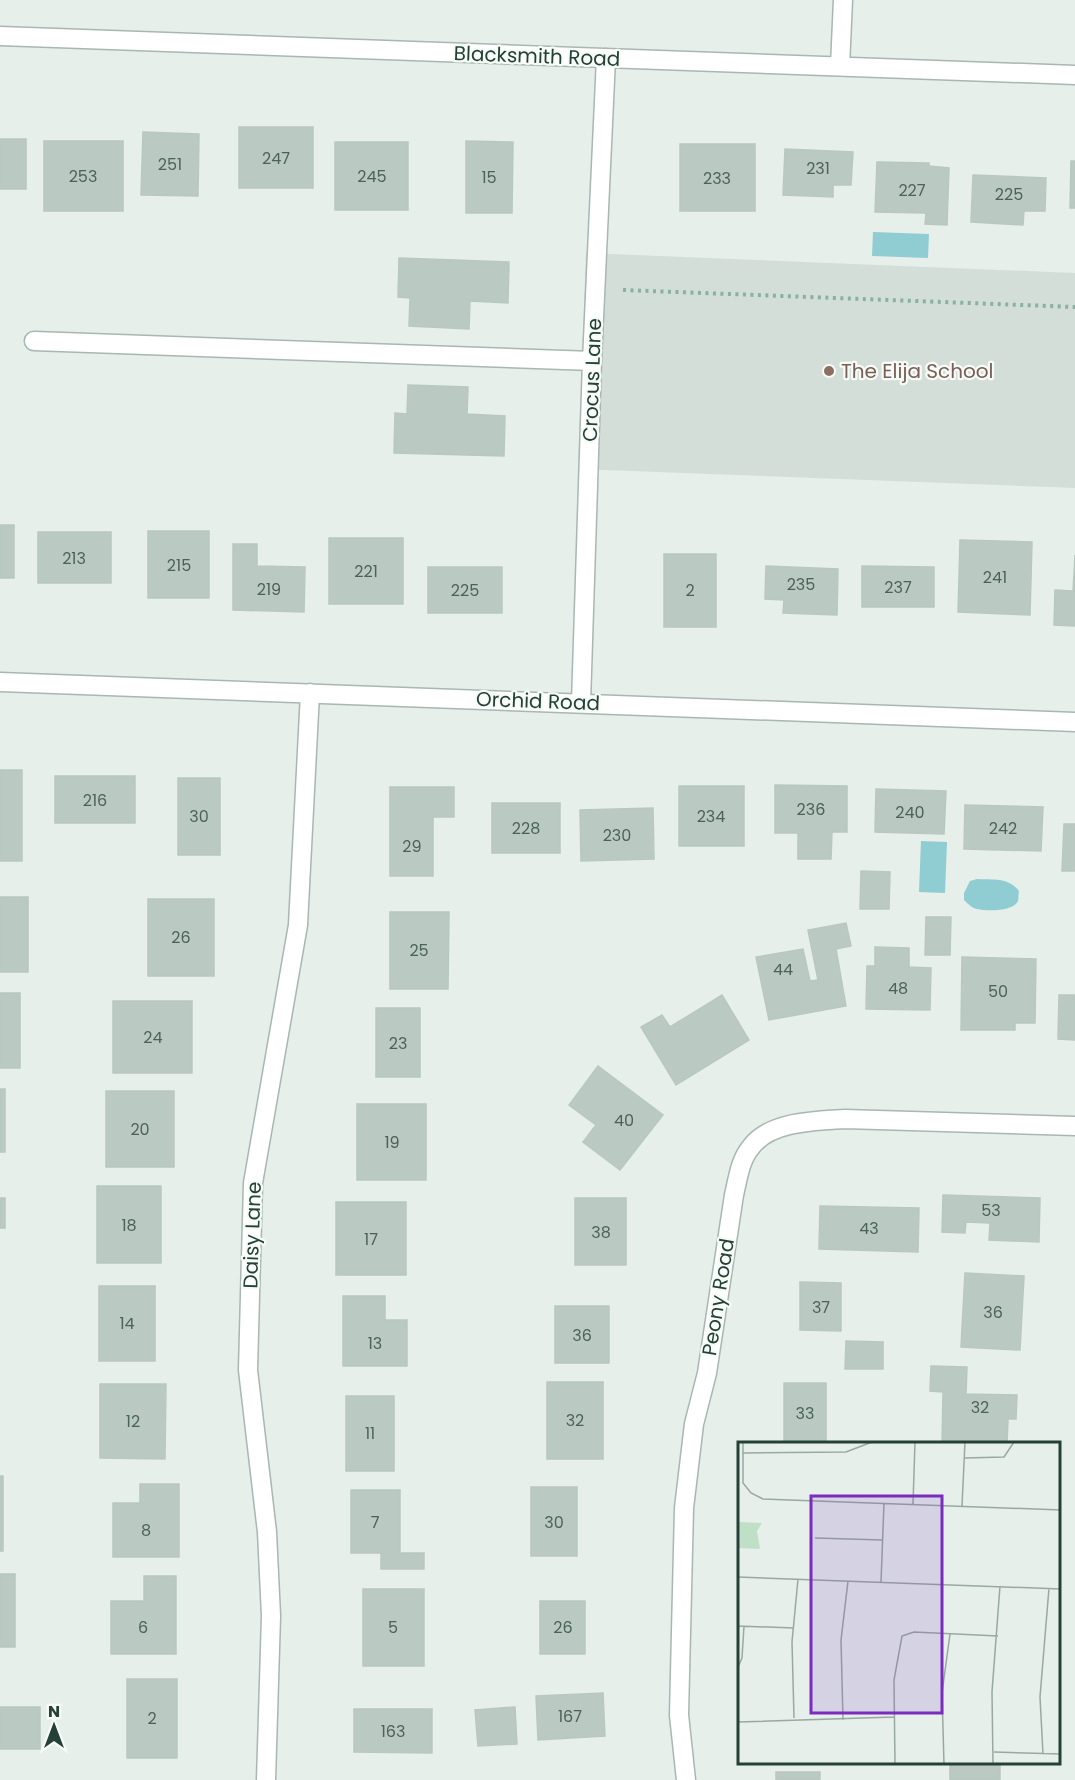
<svg xmlns="http://www.w3.org/2000/svg" width="1075" height="1780" viewBox="0 0 1075 1780" font-family="Poppins,sans-serif">
<style>
.built{fill:#d4ded9}
.water{fill:#8fcdd2}
.building{fill:#bbc9c3;stroke:#b8c8c0;stroke-width:1.5}
.lines{fill:none;stroke-linecap:round;stroke-linejoin:round}
.minor-casing{stroke:#a8b7b1;stroke-width:21}
.path{stroke:#87b2a1;stroke-width:4;stroke-dasharray:3 4.5;stroke-linecap:butt}
.minor{stroke:#fff;stroke-width:18}
.education-dot{fill:#8d6e63;stroke:#f7fbf8;stroke-width:2}
.labels{text-anchor:middle;dominant-baseline:central;stroke-width:4.5;stroke-linejoin:round;paint-order:stroke}
.number-label{font-size:16px;fill:#4a635a}
.street-label{font-size:20px;fill:#244137;stroke:#f7fbf8}
.education-label{font-size:20px;fill:#785e54;stroke:#f7fbf8;text-anchor:start}
.inset-road{fill:none;stroke:#98a9a2;stroke-width:1.5}
.view{fill:#7b2cbf;fill-opacity:0.15;stroke:#7b2cbf;stroke-width:3}
.inset-edge{fill:none;stroke:#244137;stroke-width:3}
</style>
<rect width="100%" height="100%" fill="#e6efea"/>
<path class="built" d="M586 253 1075 273V488L578 469Z"/>
<path class="water" d="M873 232 929 234 928 258 872 256Z
M921 841 947 842 945 893 919 892Z
M977 879C994 880 1008 877 1019 891 1018 894 1019 898 1018 901 1013 912 987 911 977 909 972 908 968 904 964 900V893L970 881Z"/>
<path class="building" d="M239 127H313V188H239Z
M143 132 199 134 198 196 141 195Z
M0 139H26V189H0Z
M44 141H123V211H44Z
M466 141 513 142 512 213H466Z
M335 142H408V210H335Z
M680 144H755V211H680Z
M785 149 853 152 851 185H833V197L783 195Z
M1071 161H1075V208H1070Z
M877 162 929 163V166L949 168 947 225 925 224 926 213 875 212Z
M973 175 1046 178 1045 211H1024L1023 225 971 222Z
M399 258 509 262 508 303 470 301 469 329 409 326 410 298 398 297Z
M408 385 468 387 467 414 505 416 504 456 394 453 395 413 407 414Z
M0 525H14V578H0Z
M148 531H209V598H148Z
M38 532H111V583H38Z
M329 538H403V604H329Z
M960 540 1032 542 1030 615 958 612Z
M233 544H257V566L305 567 304 612 233 610Z
M664 554H716V627H664Z
M1075 555V626L1054 625 1055 590 1073 591Z
M766 566 838 569 837 615 783 613 784 600 765 599Z
M862 566 934 567V607H862Z
M428 567H502V613H428Z
M0 770H22V861H0Z
M55 776H135V823H55Z
M178 778H220V855H178Z
M775 785 847 786V832H832L831 859H798V833H775Z
M679 786H744V846H679Z
M390 787H454V817H433V876H390Z
M876 789 946 791 944 834 875 832Z
M492 803H560V853H492Z
M965 805 1043 807 1041 851 964 849Z
M653 808 654 859 581 861 580 810Z
M1064 824H1075V871H1062Z
M861 871 890 872 889 909H860Z
M0 897H28V972H0Z
M148 899H214V976H148Z
M390 912H449L448 989H390Z
M926 917H951L950 955H925Z
M846 923 851 946 836 949 846 1006 769 1020 756 957 803 949 810 981 818 980 808 930Z
M875 947 909 948V967L931 968 930 1010 866 1009 867 966H875Z
M962 957 1036 959 1035 1023H1015V1030H961Z
M0 993H20V1068H0Z
M722 995 749 1040 676 1085 641 1027 662 1015 670 1027Z
M1059 995H1075V1040L1058 1039Z
M113 1001H192V1073H113Z
M376 1008H420V1077H376Z
M598 1066 663 1115 620 1170 583 1142 596 1125 569 1105Z
M0 1089H5V1152H0Z
M106 1091H174V1167H106Z
M357 1104H426V1180H357Z
M97 1186H161V1263H97Z
M943 1195 1040 1198 1039 1242 989 1240 990 1223 966 1222 965 1233 942 1232Z
M0 1198H5V1228H0Z
M575 1198H626V1265H575Z
M336 1202H406V1275H336Z
M820 1206 919 1208 918 1252 819 1249Z
M965 1273 1024 1276 1020 1350 961 1347Z
M800 1282 841 1283V1331L800 1330Z
M99 1286H155V1361H99Z
M343 1296H385V1320H407V1366H343Z
M555 1306H609V1363H555Z
M846 1341 883 1342V1369H845Z
M931 1366 967 1367 966 1394 1017 1395 1016 1419H1008L1007 1444 942 1443 943 1392 930 1391Z
M547 1382H603V1459H547Z
M784 1383H826V1442H784Z
M100 1384H166L165 1459 100 1458Z
M346 1396H394V1471H346Z
M0 1476H3V1551H0Z
M140 1484H179V1557H113V1503H140Z
M531 1487H577V1556H531Z
M351 1490H400V1553H424V1569H381V1553H351Z
M0 1574H15V1647H0Z
M144 1576H176V1654H111V1601H144Z
M363 1589H424V1666H363Z
M540 1601H585V1654H540Z
M127 1679H177V1758H127Z
M603 1693 605 1736 538 1740 536 1696Z
M0 1707H40V1749H0Z
M515 1707 517 1744 478 1746 475 1710Z
M354 1709H432V1753L354 1752Z
M950 1764H1000V1780H950Z
M776 1772H820V1780H776Z"/>
<g class="lines">
<g class="minor-casing">
<path id="minor" d="M0 36 1075 75
M840 66 843 0
M34 341 592 361
M0 682 1075 722
M581 703 592 361 606 58
M266 1780 271 1616 267 1532 248 1370 253 1183 298 925 310 693
M686 1780 679 1715 684 1508 694 1424 707 1373 734 1195C738 1178 740 1160 751 1147 770 1121 816 1121 845 1119L1075 1126"/>
</g>
<path class="path" d="M623 290 1075 307"/>
<use href="#minor" class="minor"/>
</g>
<circle class="education-dot" cx="829" cy="371" r="6"/>
<g class="labels">
<g class="number-label">
<text x="276" y="158">247</text>
<text x="170" y="164">251</text>
<text x="818" y="168">231</text>
<text x="83" y="176">253</text>
<text x="372" y="176">245</text>
<text x="489" y="177">15</text>
<text x="717" y="178">233</text>
<text x="912" y="190">227</text>
<text x="1009" y="194">225</text>
<text x="74" y="558">213</text>
<text x="179" y="565">215</text>
<text x="366" y="571">221</text>
<text x="995" y="577">241</text>
<text x="801" y="584">235</text>
<text x="898" y="587">237</text>
<text x="269" y="589">219</text>
<text x="465" y="590">225</text>
<text x="690" y="590">2</text>
<text x="95" y="800">216</text>
<text x="811" y="809">236</text>
<text x="910" y="812">240</text>
<text x="199" y="816">30</text>
<text x="711" y="816">234</text>
<text x="526" y="828">228</text>
<text x="1003" y="828">242</text>
<text x="617" y="835">230</text>
<text x="412" y="846">29</text>
<text x="181" y="937">26</text>
<text x="419" y="950">25</text>
<text x="783" y="969">44</text>
<text x="898" y="988">48</text>
<text x="998" y="991">50</text>
<text x="153" y="1037">24</text>
<text x="398" y="1043">23</text>
<text x="624" y="1120">40</text>
<text x="140" y="1129">20</text>
<text x="392" y="1142">19</text>
<text x="991" y="1210">53</text>
<text x="129" y="1225">18</text>
<text x="869" y="1228">43</text>
<text x="601" y="1232">38</text>
<text x="371" y="1239">17</text>
<text x="821" y="1307">37</text>
<text x="993" y="1312">36</text>
<text x="127" y="1323">14</text>
<text x="582" y="1335">36</text>
<text x="375" y="1343">13</text>
<text x="980" y="1407">32</text>
<text x="805" y="1413">33</text>
<text x="575" y="1420">32</text>
<text x="133" y="1421">12</text>
<text x="370" y="1433">11</text>
<text x="375" y="1522">7</text>
<text x="554" y="1522">30</text>
<text x="146" y="1530">8</text>
<text x="143" y="1627">6</text>
<text x="393" y="1627">5</text>
<text x="563" y="1627">26</text>
<text x="570" y="1716">167</text>
<text x="152" y="1718">2</text>
<text x="393" y="1731">163</text>
</g>
<g class="street-label">
<text transform="translate(537 56) rotate(2)">Blacksmith Road</text>
<text transform="translate(592 380) rotate(-88)">Crocus Lane</text>
<text transform="translate(538 701) rotate(2)">Orchid Road</text>
<text transform="translate(252 1235) rotate(-88)">Daisy Lane</text>
<text transform="translate(718 1297) rotate(-81)">Peony Road</text>
</g>
<g class="education-label">
<text x="841" y="371">The Elija School</text>
</g>
</g>
<g transform="translate(738 1442)">
<rect width="322" height="322" fill="#e6efea"/>
<path d="M0 80 24 81 19 89 22 107 0 106Z" fill="#bfdfc6"/>
<path class="inset-road" d="M5 0V41L13 51 25 57 323 68M5 11 108 10 134 0M226 16 266 15 276 0M175 62 177 0M224 64 227 0M77 96 145 98M0 135 323 147M143 140 146 61M0 184 56 186M0 225 4 216 6 184M56 276 54 200 60 137M105 278 103 198 110 139M0 280 156 275M256 310 323 312M305 312 302 255 311 146M157 322 156 238 164 194 176 190 260 194M206 322 204 251 212 192M255 322 254 250 262 144"/>
<path class="view" d="M73 54H204V271H73Z"/>
<rect width="322" height="322" class="inset-edge"/>
</g>
<g transform="translate(54 1726)" stroke="#f7fbf8" stroke-width="4.5" paint-order="stroke">
<path d="M0-4.5L10 22L0 15L-10 22Z" fill="#244137"/>
<text y="-9" font-size="16" font-weight="bold" text-anchor="middle" fill="#244137">N</text>
</g>
</svg>
